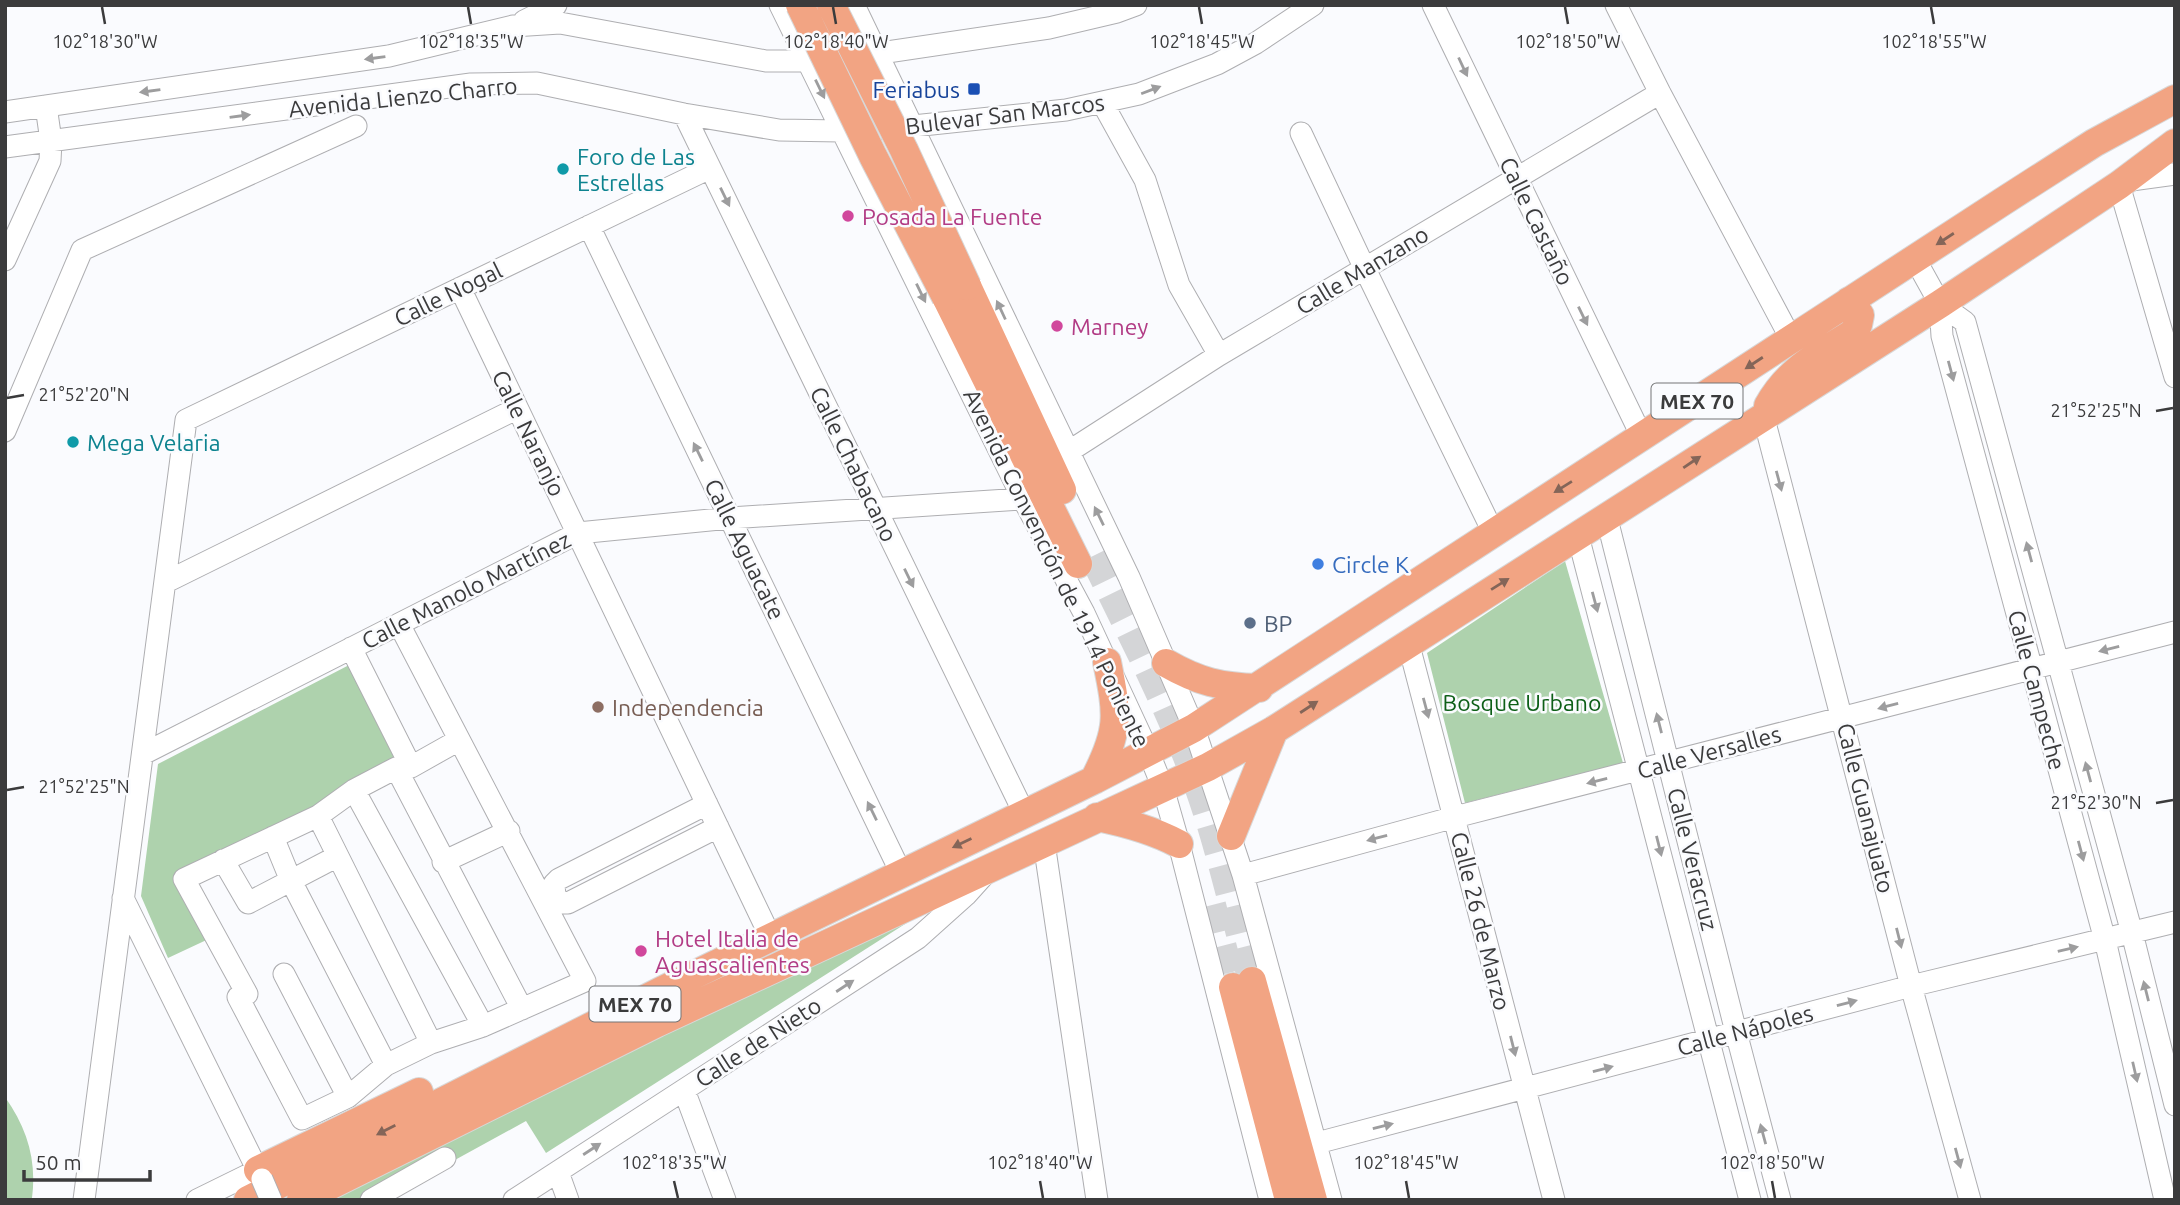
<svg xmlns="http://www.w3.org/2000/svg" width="2180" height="1205" viewBox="0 0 2180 1205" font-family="Ubuntu,sans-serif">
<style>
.green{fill:#aed2ad}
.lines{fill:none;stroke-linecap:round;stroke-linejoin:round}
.major-tunnel{stroke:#d4d5d7;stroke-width:28;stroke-dasharray:28 14;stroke-linecap:butt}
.minor-casing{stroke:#aeaeb1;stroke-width:23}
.major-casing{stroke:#d8d8d8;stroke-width:30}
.minor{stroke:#fff;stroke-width:21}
.major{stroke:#f2a483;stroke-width:28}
.minor-bridge-casing{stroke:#aeaeb1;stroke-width:23;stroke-linecap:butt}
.major-bridge-casing{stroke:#d8d8d8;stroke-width:30;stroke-linecap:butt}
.minor-bridge{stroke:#fff;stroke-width:21}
.major-bridge{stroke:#f2a483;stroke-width:28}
.oneway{fill:#9d9d9e}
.oneway2{fill:#846558}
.ticks{fill:none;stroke:#3b3b3c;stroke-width:2.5}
.transit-dot{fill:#1a4fb4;stroke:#fafbfe;stroke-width:2.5}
.culture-dot{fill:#0f9aa8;stroke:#fafbfe;stroke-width:2.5}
.hotel-dot{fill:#d1479c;stroke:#fafbfe;stroke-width:2.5}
.shop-dot{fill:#3f7fe0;stroke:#fafbfe;stroke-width:2.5}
.service-dot{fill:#5c6f8a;stroke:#fafbfe;stroke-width:2.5}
.education-dot{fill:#8d6e63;stroke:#fafbfe;stroke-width:2.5}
.labels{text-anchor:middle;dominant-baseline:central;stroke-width:5;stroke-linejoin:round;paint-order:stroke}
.shield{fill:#fafbfe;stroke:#747576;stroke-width:2}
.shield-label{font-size:21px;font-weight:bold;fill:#3b3b3c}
.transit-label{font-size:23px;fill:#164399;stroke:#fafbfe;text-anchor:end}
.street-label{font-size:23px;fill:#3b3b3c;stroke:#fafbfe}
.culture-label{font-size:23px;fill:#0d838f;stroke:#fafbfe;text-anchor:start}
.hotel-label{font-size:23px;fill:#b23c85;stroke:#fafbfe;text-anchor:start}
.shop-label{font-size:23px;fill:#366cbe;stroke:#fafbfe;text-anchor:start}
.service-label{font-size:23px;fill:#4e5e75;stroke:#fafbfe;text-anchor:start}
.park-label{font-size:23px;fill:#0d5f17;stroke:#fafbfe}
.education-label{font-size:23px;fill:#785e54;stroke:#fafbfe;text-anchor:start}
.ticks-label{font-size:18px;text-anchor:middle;fill:#3b3b3c;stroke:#fafbfe;stroke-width:5;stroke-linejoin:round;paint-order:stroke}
</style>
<rect width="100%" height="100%" fill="#fafbfe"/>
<path class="green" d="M1565 561 1623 763 1465 803 1427 653Z
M353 663 404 769 185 878 215 936 168 958 141 896 158 764Z
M916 917 546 1153 526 1121 382 1200H313Z
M5 1097C27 1128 37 1160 32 1198L35 1200H5Z"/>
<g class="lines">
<path class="major-tunnel" d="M1093 556C1128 628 1166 700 1194 775 1219 842 1234 913 1252 981
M1212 905 1233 987"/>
<g class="minor-casing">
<path id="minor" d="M780 5 1023 499 1084 613 1148 751 1163 788 1179 844 1270 1200
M854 5 1129 577 1194 728 1243 875 1331 1200
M1433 5 1642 437
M1616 5 1660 93 1791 339
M524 21 556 5
M867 55 1049 28 1117 12 1136 5
M1103 104 1145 180 1179 285 1219 355
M5 112 389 56 513 26 560 23 766 61H818
M684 114 1024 813
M1301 133 1365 269 1493 532
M5 147 471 84 537 83 684 114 779 130 841 131 913 126 1066 110 1139 94 1217 64 1256 43 1313 5
M2124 181 2175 174
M2119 185 2175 377
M589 226 901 873
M1915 259 1940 304 1965 322 2132 933 2175 1105
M5 260 50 161 51 141 46 106
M460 288 770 936
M1940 304 1942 336 2105 940 2165 1200
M1763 415 1911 986 1970 1200
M5 431 82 250 356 126
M1068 452 1219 355 1660 93
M1607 519 1736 1032 1780 1200
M1578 536 1750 1200
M166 582 516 409
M399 624 585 981 483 1026 431 1043 386 1065 348 1097 302 1119 238 997 247 994 184 879 318 816 354 790 396 768 404 769 411 767 459 740
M1408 642 1554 1200
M351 648 411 767
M143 754 578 533 730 518 1023 499
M396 768 522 1009
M354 790 483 1026
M707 804 559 879 554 884 555 897 563 903H568L718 827
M318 816 431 1043
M273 837 291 881 386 1065
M1044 843 1097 1200
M223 860 248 903 336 857
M443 862 509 831
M1243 875 1455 817 2175 632
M123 898 262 1179
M284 974 348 1097
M684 1090 725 1200
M1317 1143 1911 986 2175 922
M558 1172 568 1200
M84 1200 186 420 710 168
M197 1200 258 1170
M371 1200 445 1158
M514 1200 918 938 966 895 984 875"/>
</g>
<g class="major-casing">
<path id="major" d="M967 286 1062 490
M946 297 1078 564
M1768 406C1788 369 1819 355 1853 333L1858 325 1860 315 1849 301
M1166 663C1199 682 1221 687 1259 688
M1094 780C1120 730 1118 716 1107 662
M1097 817C1127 823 1153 830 1179 844
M1231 836 1274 730
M1252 981 1313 1200
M1233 987 1289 1200
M258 1170 419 1092
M248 1200 663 990 1094 780 1194 728 2002 202 2094 143 2175 99
M301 1200 657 1023 1208 767 1274 730 1940 304 2119 185 2175 143"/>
</g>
<use href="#minor" class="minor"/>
<use href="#major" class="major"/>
<g class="minor-bridge-casing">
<path id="minor-bridge" d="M262 1179 271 1200"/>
</g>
<g class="major-bridge-casing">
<path id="major-bridge" d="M800 5 873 156 946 297
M831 5 904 150 967 286"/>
</g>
<use href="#minor-bridge" class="minor-bridge"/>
<use href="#major-bridge" class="major-bridge"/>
</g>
<defs><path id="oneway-solid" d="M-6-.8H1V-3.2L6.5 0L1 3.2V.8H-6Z" transform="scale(1.75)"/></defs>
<g class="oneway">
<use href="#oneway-solid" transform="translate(375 58) rotate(172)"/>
<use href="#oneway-solid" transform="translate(1463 67) rotate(65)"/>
<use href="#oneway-solid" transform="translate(820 89) rotate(64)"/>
<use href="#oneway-solid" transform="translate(1151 90) rotate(-21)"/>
<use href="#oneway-solid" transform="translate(150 91) rotate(172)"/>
<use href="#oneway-solid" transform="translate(240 116) rotate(-8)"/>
<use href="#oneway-solid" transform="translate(725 197) rotate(64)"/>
<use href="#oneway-solid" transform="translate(921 293) rotate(64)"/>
<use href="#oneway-solid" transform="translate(1001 310) rotate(-115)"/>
<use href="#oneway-solid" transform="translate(1583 316) rotate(64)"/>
<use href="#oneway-solid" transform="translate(1951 371) rotate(75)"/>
<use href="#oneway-solid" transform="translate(698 452) rotate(-116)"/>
<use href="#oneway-solid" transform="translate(1779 481) rotate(75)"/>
<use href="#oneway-solid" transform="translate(1099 516) rotate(-116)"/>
<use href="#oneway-solid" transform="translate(2029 552) rotate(-105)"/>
<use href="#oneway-solid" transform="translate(909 578) rotate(64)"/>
<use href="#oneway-solid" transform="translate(1595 602) rotate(75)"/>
<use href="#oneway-solid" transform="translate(2109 649) rotate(166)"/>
<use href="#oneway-solid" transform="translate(1888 706) rotate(165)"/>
<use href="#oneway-solid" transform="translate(1426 708) rotate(75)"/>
<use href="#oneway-solid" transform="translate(1659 723) rotate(-104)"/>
<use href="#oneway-solid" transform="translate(2088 772) rotate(-105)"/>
<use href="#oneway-solid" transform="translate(1597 781) rotate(166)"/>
<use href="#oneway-solid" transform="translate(872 811) rotate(-116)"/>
<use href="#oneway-solid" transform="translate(1377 838) rotate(165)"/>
<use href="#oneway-solid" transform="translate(1659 846) rotate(76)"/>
<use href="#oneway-solid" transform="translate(2081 851) rotate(75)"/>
<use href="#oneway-solid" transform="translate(1899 938) rotate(76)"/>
<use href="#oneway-solid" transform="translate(2068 949) rotate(-13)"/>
<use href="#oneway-solid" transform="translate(845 986) rotate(-33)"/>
<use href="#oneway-solid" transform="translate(2146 991) rotate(-104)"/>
<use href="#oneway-solid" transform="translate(1847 1003) rotate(-15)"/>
<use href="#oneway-solid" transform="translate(1513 1046) rotate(76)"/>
<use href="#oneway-solid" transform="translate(1603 1069) rotate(-15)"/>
<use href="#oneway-solid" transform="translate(2135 1072) rotate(77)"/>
<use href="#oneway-solid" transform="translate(1383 1126) rotate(-14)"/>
<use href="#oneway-solid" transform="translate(1763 1134) rotate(-105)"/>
<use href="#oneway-solid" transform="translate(592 1149) rotate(-33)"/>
<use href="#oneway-solid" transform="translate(1958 1158) rotate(75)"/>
</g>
<g class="oneway2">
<use href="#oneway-solid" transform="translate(1945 239) rotate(147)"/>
<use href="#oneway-solid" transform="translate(1754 363) rotate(147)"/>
<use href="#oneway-solid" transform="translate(1692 462) rotate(-34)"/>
<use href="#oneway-solid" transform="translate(1563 487) rotate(148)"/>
<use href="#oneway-solid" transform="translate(1500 584) rotate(-32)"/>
<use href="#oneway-solid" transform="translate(1309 707) rotate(-33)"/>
<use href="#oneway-solid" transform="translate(962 843) rotate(154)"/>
<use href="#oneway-solid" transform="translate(386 1130) rotate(153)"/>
</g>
<path class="ticks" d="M102 7 105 24M468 7 471 24M833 7 836 24M1199 7 1202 24M1565 7 1568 24M1931 7 1934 24M7 398 24 395M2156 411 2173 408M7 790 24 787M2156 803 2173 800M674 1181 678 1198M1040 1181 1043 1198M1406 1181 1409 1198M1772 1181 1775 1198"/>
<rect class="transit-dot" x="967" y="82" width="14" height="14" rx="3.5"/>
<g class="culture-dot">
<circle cx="563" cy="169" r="7"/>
<circle cx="73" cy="442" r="7"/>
</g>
<g class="hotel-dot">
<circle cx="848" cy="216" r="7"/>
<circle cx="1057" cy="326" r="7"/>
<circle cx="641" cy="951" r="7"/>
</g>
<circle class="shop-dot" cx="1318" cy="564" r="7"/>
<circle class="service-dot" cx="1250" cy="623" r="7"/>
<circle class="education-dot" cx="598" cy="707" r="7"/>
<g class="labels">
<g class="shield">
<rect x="1651.5" y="383.5" width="91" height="35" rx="5"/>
<rect x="589.5" y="986.5" width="91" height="35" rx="5"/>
</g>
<g class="shield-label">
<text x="1697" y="401">MEX 70</text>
<text x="635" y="1004">MEX 70</text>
</g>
<g class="transit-label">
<text x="960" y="89">Feriabus</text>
</g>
<g class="street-label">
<text transform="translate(403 97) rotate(-6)">Avenida Lienzo Charro</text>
<text transform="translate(1005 114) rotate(-7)">Bulevar San Marcos</text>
<text transform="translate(1537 221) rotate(64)">Calle Castaño</text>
<text transform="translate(1362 270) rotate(-31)">Calle Manzano</text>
<text transform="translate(448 294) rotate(-26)">Calle Nogal</text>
<text transform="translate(529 433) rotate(64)">Calle Naranjo</text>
<text transform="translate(854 464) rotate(64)">Calle Chabacano</text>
<text transform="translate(745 549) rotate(64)">Calle Aguacate</text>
<text transform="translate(1057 568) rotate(64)">Avenida Convención de 1914 Poniente</text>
<text transform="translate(466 590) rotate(-27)">Calle Manolo Martínez</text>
<text transform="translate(2037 690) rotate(75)">Calle Campeche</text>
<text transform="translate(1709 752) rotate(-15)">Calle Versalles</text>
<text transform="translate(1866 808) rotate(76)">Calle Guanajuato</text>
<text transform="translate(1693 859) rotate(76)">Calle Veracruz</text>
<text transform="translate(1481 921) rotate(76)">Calle 26 de Marzo</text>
<text transform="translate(1745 1030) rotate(-15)">Calle Nápoles</text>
<text transform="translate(758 1042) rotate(-33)">Calle de Nieto</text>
</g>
<g class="culture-label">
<text x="577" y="156">Foro de Las<tspan x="577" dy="26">Estrellas</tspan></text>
<text x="87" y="442">Mega Velaria</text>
</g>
<g class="hotel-label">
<text x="862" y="216">Posada La Fuente</text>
<text x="1071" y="326">Marney</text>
<text x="655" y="938">Hotel Italia de<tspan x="655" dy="26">Aguascalientes</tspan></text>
</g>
<g class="shop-label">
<text x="1332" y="564">Circle K</text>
</g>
<g class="service-label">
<text x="1264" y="623">BP</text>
</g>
<g class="park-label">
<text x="1522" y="702">Bosque Urbano</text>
</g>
<g class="education-label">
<text x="612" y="707">Independencia</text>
</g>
</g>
<g class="ticks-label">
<text x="105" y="48">102°18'30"W</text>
<text x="471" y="48">102°18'35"W</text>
<text x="836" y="48">102°18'40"W</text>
<text x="1202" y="48">102°18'45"W</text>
<text x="1568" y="48">102°18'50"W</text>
<text x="1934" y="48">102°18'55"W</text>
<text x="84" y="401">21°52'20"N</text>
<text x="2096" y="417">21°52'25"N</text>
<text x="84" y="793">21°52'25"N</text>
<text x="2096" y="809">21°52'30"N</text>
<text x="674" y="1169">102°18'35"W</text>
<text x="1040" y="1169">102°18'40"W</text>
<text x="1406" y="1169">102°18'45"W</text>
<text x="1772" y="1169">102°18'50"W</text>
</g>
<rect width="2180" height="1205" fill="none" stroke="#3b3b3c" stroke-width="14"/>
<path d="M24 1170v10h126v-10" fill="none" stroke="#3b3b3c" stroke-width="3.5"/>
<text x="35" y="1170" font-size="21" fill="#3b3b3c" stroke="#fafbfe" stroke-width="5" paint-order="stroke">50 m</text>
</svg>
